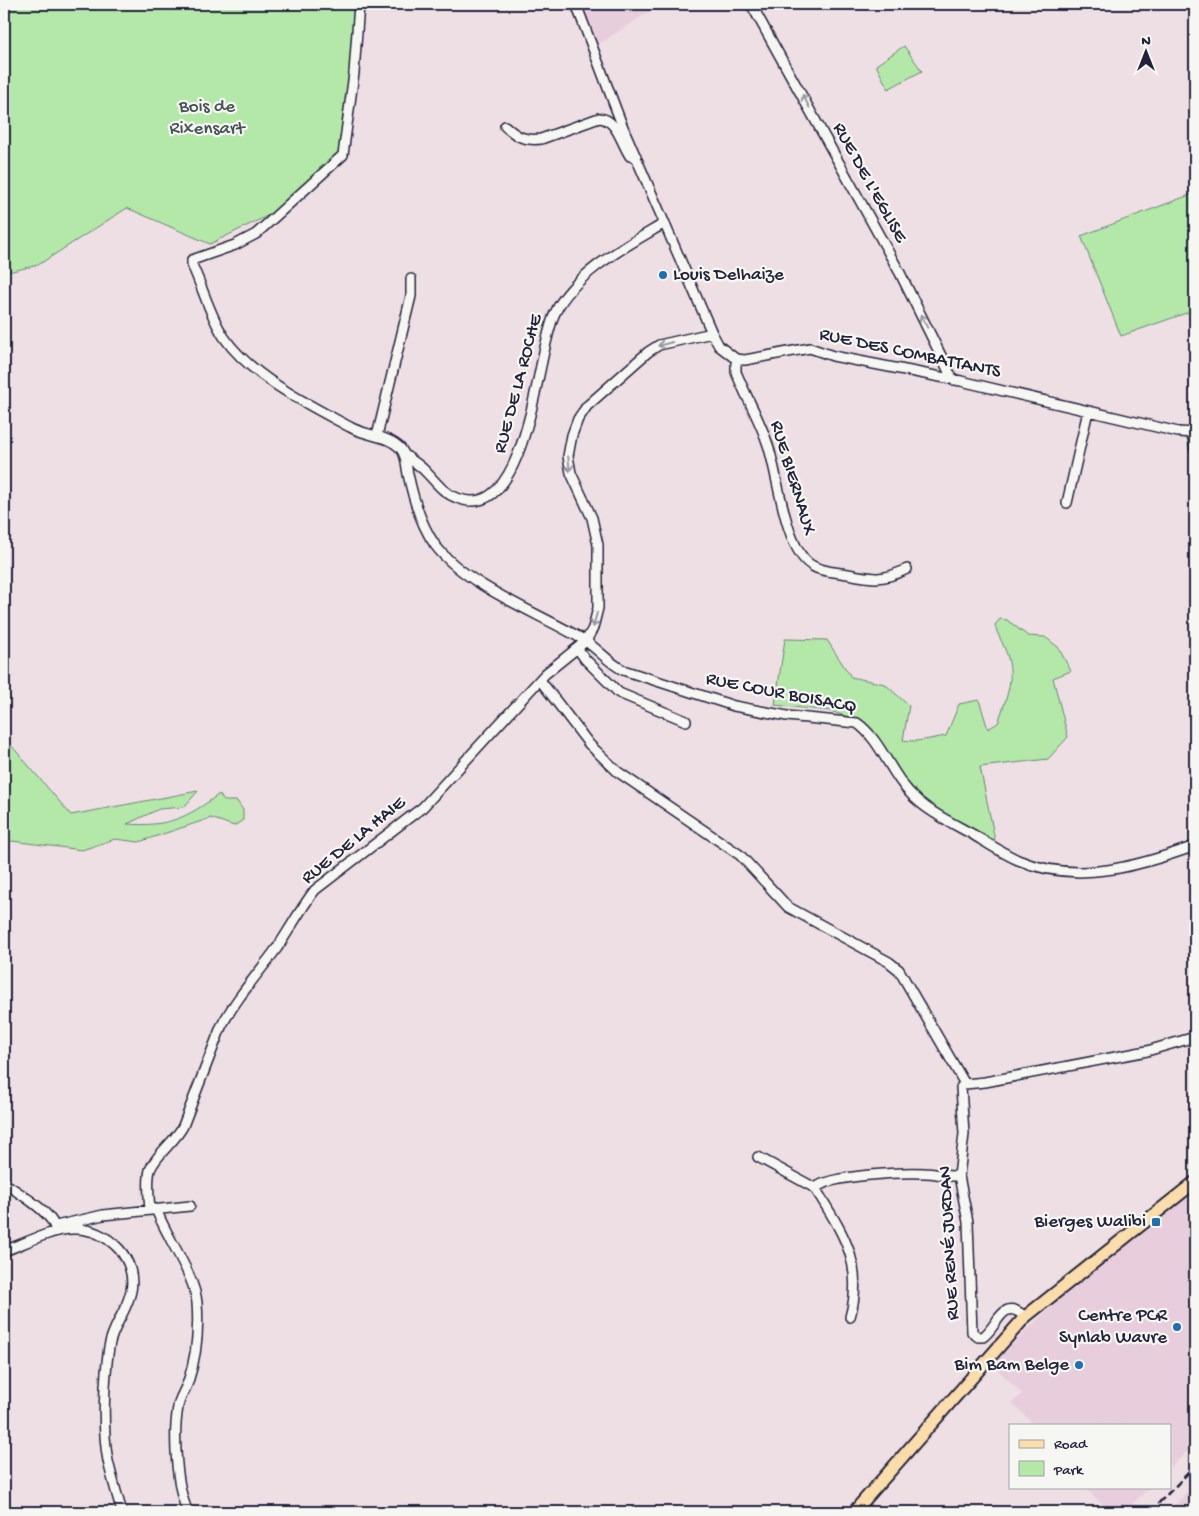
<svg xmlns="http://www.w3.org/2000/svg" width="1199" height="1516" viewBox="0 0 1199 1516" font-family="'Gochi Hand',sans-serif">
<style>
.built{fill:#e8cedc}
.green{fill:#b3e8a9;stroke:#6a8572}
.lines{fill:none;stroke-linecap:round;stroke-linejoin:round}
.minor-casing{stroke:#22223b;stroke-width:12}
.major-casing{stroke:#22223b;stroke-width:15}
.minor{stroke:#f6f6f2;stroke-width:9}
.major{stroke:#fbddab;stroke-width:11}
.rail{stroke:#22223b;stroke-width:2.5;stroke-dasharray:8 4;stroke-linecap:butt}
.oneway{stroke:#9797a0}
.poi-dot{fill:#1f6fb2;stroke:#f6f6f2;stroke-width:2}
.labels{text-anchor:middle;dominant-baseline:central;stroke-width:4.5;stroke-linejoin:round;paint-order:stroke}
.park-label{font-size:19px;fill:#465456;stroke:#f6f6f2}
.street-label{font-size:19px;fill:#22223b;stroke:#f6f6f2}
.poi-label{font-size:19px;fill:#22223b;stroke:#f6f6f2;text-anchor:end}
</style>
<rect width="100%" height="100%" fill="#eedfe5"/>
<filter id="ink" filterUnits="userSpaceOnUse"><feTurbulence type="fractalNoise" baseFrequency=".02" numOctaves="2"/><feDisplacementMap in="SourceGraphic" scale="10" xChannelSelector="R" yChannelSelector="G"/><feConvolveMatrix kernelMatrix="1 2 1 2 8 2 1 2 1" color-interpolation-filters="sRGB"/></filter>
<g filter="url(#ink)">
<path class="built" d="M581 4H661L596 46Z
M1195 1189V1444L1170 1468V1425H1034L1012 1403 1022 1394 992 1364 1068 1290Z
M1195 1484V1512H1168Z
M1085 1487H1150L1124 1512H1109Z"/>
<path class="green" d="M4 4H353L357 9 341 160 269 215 210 244 127 208 38 265 4 273Z
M904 46 922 71 888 89 876 65Z
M1195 193V310L1121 336 1081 236Z
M1000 619 1007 620 1028 636 1045 637 1058 647 1071 671 1053 678 1068 737 1048 759 980 767 995 840 954 825 925 807 857 720 830 711 775 705 785 639 827 640 851 677 885 684 909 706 903 740C919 743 931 738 946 736L959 704 979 700 988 729 998 723C1007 695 1017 676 1004 647 1001 639 997 634 995 625Z
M4 737 71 815 198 791 184 807 159 809 127 824C168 827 187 818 219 794L224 801H237L243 810V820L234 826 211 818 139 842 115 839 82 850 4 840Z"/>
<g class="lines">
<g class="minor-casing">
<path id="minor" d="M359 4 354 73 343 155 256 234 235 245 192 260V265C203 288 210 316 224 337 250 376 309 405 350 427 365 436 389 435 401 449 407 456 406 466 408 474 413 498 421 525 435 545 466 586 539 613 584 640 598 649 608 662 623 670L734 706 787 716 857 723C880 739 890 772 909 792 926 811 950 822 972 834 987 843 1002 853 1018 860 1077 885 1139 866 1195 846
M576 4 622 125 712 333 719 346 736 359 745 360 810 348 833 356 961 381 1178 432 1195 433
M751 4 900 273 953 380
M505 126C517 137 525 141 541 139L599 118C617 119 621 143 630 156H636
M736 359V372C746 397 760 420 768 445 778 475 785 549 811 565 821 572 837 572 848 574 873 579 883 581 907 569
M1192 433 1195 449
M377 436 411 296V279
M405 455C412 461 420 465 426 472 436 482 443 493 457 498 529 526 536 351 555 313 574 273 628 245 665 223
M1067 503 1088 411
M578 649 585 659 619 693 686 721
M540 680 589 744 618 772 740 855 788 907 889 962 899 970 965 1084
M965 1084 961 1087 964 1134 959 1176 968 1222 972 1332 978 1337H983C999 1325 1002 1296 1025 1317
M965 1084 985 1082 1147 1051 1195 1037
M758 1157 815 1188C831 1175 902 1172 925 1173 936 1173 947 1177 959 1176
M4 1183C17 1192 56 1214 55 1231
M815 1188C842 1232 865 1263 850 1317
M156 1209C166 1236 195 1276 197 1303 199 1329 196 1358 188 1382 185 1391 179 1398 178 1407 173 1435 176 1487 188 1512
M150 1210C149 1197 147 1182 150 1170 156 1154 175 1142 183 1126L221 1027C236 998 258 974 277 948 290 929 301 908 315 890L423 807 545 674 586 641 593 628 598 608V545L592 518 571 473 568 456 572 435 578 419 587 406 648 352 659 345 712 333
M56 1226 103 1215 190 1206
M4 1251C44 1236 83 1211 119 1249 129 1260 134 1276 131 1291 127 1311 112 1327 109 1347 104 1380 102 1429 108 1461 112 1478 117 1495 122 1512"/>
</g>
<g class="major-casing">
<path id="major" d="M854 1512 1025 1317 1195 1182"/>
</g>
<use href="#minor" class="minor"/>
<use href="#major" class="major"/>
<path class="rail" d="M1150 1512 1195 1466"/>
</g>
<defs><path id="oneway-shaft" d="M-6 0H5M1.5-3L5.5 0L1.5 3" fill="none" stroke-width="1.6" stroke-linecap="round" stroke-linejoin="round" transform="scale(1.25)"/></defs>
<g class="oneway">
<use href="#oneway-shaft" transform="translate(806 101) rotate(-118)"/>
<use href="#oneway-shaft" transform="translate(924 321) rotate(-117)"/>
<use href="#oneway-shaft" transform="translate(665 344) rotate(164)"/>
<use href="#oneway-shaft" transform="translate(569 464) rotate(84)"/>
<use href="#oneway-shaft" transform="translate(595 620) rotate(105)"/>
</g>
</g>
<g class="poi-dot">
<circle cx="663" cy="275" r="5"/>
<rect x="1151" y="1217" width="10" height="10" rx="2.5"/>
<circle cx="1177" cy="1327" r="5"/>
<circle cx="1079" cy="1365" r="5"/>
</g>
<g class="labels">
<g class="park-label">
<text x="207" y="107">Bois de<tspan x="207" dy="22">Rixensart</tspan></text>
</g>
<g class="street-label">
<text transform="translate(869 183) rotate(61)">RUE DE L'EGLISE</text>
<text transform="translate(910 354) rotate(12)">RUE DES COMBATTANTS</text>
<text transform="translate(519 384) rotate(-75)">RUE DE LA ROCHE</text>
<text transform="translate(792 478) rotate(73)">RUE BIERNAUX</text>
<text transform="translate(781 694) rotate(11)">RUE COUR BOISACQ</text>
<text transform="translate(354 841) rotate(-39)">RUE DE LA HAIE</text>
<text transform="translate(950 1243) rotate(-93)">RUE RENÉ JURDAN</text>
</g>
<g class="poi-label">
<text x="673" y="275" text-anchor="start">Louis Delhaize</text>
<text x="1146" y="1222">Bierges Walibi</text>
<text x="1167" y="1316">Centre PCR<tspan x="1167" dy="22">Synlab Wavre</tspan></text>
<text x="1069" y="1365">Bim Bam Belge</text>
</g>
</g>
<rect width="1199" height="1516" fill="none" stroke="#f6f6f2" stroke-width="20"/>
<rect x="10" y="10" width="1179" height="1496" fill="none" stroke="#22223b" stroke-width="2" filter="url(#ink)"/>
<rect x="1009" y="1424" width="162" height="65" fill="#f6f6f2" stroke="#a1a1a9"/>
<rect x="1019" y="1440" width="25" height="8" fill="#fbddab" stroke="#a1a1a9"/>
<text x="1054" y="1448" font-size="15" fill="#22223b">Road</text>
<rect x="1019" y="1461" width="25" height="15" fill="#b3e8a9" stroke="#a1a1a9"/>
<text x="1054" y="1474" font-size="15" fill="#22223b">Park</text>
<g transform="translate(1146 52)" stroke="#f6f6f2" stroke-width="4" paint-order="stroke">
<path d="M0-4L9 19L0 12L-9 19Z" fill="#22223b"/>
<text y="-8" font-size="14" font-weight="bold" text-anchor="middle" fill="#22223b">N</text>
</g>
</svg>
